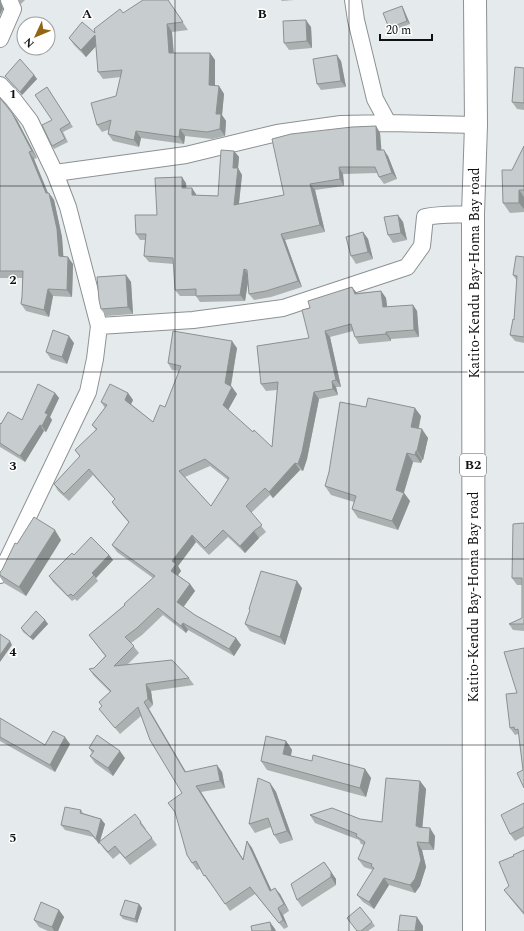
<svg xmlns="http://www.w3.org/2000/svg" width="524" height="931" viewBox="0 0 524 931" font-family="Spectral,serif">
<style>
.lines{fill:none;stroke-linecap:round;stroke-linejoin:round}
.street-casing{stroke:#8d9194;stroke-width:18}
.highway-casing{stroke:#8d9194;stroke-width:24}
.street{stroke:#fff;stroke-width:16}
.highway{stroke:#fff;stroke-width:22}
.wall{fill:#abb0b1;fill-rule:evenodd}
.shaded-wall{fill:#8b9090}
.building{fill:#c7cdce;stroke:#8b9090;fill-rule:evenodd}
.grid{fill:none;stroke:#0f1012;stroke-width:1;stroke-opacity:0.55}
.labels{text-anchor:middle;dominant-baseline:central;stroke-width:3;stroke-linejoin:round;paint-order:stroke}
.shield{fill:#fff;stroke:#575859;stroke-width:1}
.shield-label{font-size:13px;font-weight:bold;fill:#0f1012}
.street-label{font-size:14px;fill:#0f1012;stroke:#fff}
.grid-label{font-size:13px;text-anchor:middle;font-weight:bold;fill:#0f1012;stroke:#fff;stroke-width:3;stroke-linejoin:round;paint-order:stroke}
</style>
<rect width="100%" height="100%" fill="#e5eaed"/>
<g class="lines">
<g class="street-casing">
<path id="street" d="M353 0 356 20 375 99 388 123
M0 39 13 9 9 0
M0 85 13 99 30 121 55 173 186 155 277 133 341 124 388 123 476 125
M99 326 193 320 283 308 407 267 422 246 425 217C441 214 457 215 473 214
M0 575 88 392 95 359 99 326 68 207 55 173"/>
</g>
<g class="highway-casing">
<path id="highway" d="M474 931 473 214 476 125 475 0"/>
</g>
<use href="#street" class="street"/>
<use href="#highway" class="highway"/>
</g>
<path class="wall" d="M18 0H25L21 4Z
M168 0 188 30 172 32 174 53H210L215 60V86H219L224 94 222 115 226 121 225 136 212 139 185 136 184 144 141 138 139 147 113 141 108 134V130L102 132 97 125 116 96 121 77 103 79 98 72 96 46 86 57 74 45 69 38 95 33 123 13Z
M281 0H294L282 1Z
M402 6 404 10 410 24 391 31 389 28Z
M311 27 312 48 289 50 284 43Z
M341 61 346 87 321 90 317 84Z
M524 68V110L517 109 512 102Z
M34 75 37 79 22 95 5 76Z
M47 87 73 127 63 132 68 142 54 149 52 146V120Z
M0 98 12 113 17 120 37 158 34 159 48 193H49L54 200 62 237 63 257 73 264 72 297 53 296 49 317 26 311 21 304 22 297V278H0Z
M376 126 380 133 381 150 388 156 397 179 384 184 379 177 378 173 343 174 344 186 315 190 325 232 285 240 302 287 271 297 254 300 249 294 248 281 245 301 200 302 196 296H180L175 290 174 264 149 262 144 256 145 240H140L136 234 157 215 186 183V188L196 194V195L218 196 234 151 239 157 238 168 242 175 239 204 284 195Z
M524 146V212L510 213 503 203 512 170Z
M398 215 403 222 407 240 393 243 388 235Z
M363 232 368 239 373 259 356 264 351 256Z
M524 257V343L515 341 510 335 514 320 517 281 513 275Z
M126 275 131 282 133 314 106 316 101 309Z
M381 291 386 298 387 307 413 305 417 311 419 337 391 339V341L359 344 355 337 353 331 330 337 341 387H336L338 395 319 399 307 459 303 471 300 470 273 498 270 495 251 513 266 532 259 538 245 553 228 537 209 555 196 542 178 566 181 571 178 575 190 584 195 591 183 607 195 615 236 638 241 645 234 656 188 630 186 633 163 615 142 635 131 643 139 653 127 665 189 678 194 685 151 691 153 705 149 709 186 772H222L225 788 201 792 243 859 247 841 252 848 271 890 280 894 289 911 283 915 288 927 284 929 255 894 230 911 210 882H209L200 869 197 870 192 863 182 793 141 716 120 734 104 715 99 709 102 706 99 702 110 692 94 676 89 669 94 668 105 656 89 635 125 605 153 578 117 552 112 545 129 523 117 509 112 502 115 499 93 475 69 501 58 491 54 484 80 457 75 450 96 430 92 425 105 408 101 402 128 393 133 400 131 404 153 422 165 407 179 371 172 370 168 363 237 348 231 386 237 394 228 410 253 432 272 447 277 390 266 391 261 384 309 338 310 308 357 293ZM210 466 228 480 211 506 185 477Z
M74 343 67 364 51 359 46 352Z
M55 393 59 398 50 417 52 420 46 432 44 431 25 462 0 447V423L22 420Z
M366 407 421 416 419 428 428 438 423 460H422L421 463 413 462 404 493 410 501 398 530 358 518 352 509 354 502 331 495 325 486Z
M524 523V631L513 630 509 624 522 618V585H517L512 578Z
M61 540 26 596 4 583 0 577V572L2 570 17 544Z
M74 555H109L113 560 96 578 98 581 77 601 75 599 72 601 53 582 49 576Z
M302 588 285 645 250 631 245 624 250 611 249 609Z
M45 620 48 624 33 640 23 632 21 628Z
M524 648 523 770 519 735 518 734 515 735 510 728 517 693Z
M0 718 45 745 70 744 55 772 0 741Z
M286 741 292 750 291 756 312 761 365 769 371 778 366 797 267 770 261 761Z
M89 748 125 758 113 776 95 763 90 756 92 753Z
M420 781 426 789 422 828 435 836 434 850H422L426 867 420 886 415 893 389 885 374 909 363 902 357 895 373 870 364 867 358 859 364 845 361 844 359 840 315 823 310 815 382 822Z
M270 783 276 792 293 840 280 844 274 835 271 827 255 833 249 824Z
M524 803V836L515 841 510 834Z
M81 810 83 813 101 819 105 824 100 841 141 822 146 829H145L157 845 130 865 120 853 113 859 104 849 100 843 99 844 93 837 65 830 61 825Z
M524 850V915L510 898 504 890 509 886 514 856Z
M324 862 336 879V885L302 907 297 900Z
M139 904 142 908 137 923 123 919 120 915Z
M59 910 64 917 58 931H48L39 927 34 920Z
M372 922 375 926 368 931H356Z"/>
<path class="shaded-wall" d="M0 0 3 9 0 15Z
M402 6 404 10 410 24 407 21Z
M306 20 311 27 312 48 307 41Z
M167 24 172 32 174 61 169 53Z
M95 35 100 42 86 57 81 50Z
M210 53 215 60V93L209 85Z
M337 55 341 61 346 87 341 81Z
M34 75 37 79 22 95 20 92Z
M219 86 224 94 222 115 226 121 225 136 220 129 216 114Z
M12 113 17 120 37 158 32 151Z
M376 126 380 133 382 156 377 150Z
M180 129 185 136 184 144 179 137Z
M136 131 141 138 139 147 134 140Z
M384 150 388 156 397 179 392 173Z
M234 151 239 157 238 168 242 175 238 211 234 205 233 168Z
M29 152 34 159 50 198 49 193 54 200 62 237 64 264 59 256 46 193Z
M339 167 343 174 344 186 340 179Z
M182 177 186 183 187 194 182 188Z
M310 184 315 190 325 232 320 225Z
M192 188 196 194V201L192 195Z
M519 190 524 197V209L519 203Z
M398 215 403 222 407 240 401 233Z
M363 232 368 239 373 259 368 252Z
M281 234 285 240 302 287 298 281Z
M68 257 73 264 72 297 67 290Z
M244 269 249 276 245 301 240 295Z
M126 275 131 282 133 314 128 307Z
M352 287 357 293 355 294Z
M48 289 53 296 49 317 44 310Z
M381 291 386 298 388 314 383 307Z
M413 305 417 311 419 337 414 330Z
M325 331 330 337 341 387 336 380Z
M386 332 391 339V341L386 334Z
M69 336 74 343 67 364 62 357Z
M232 341 237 348 230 390 225 383Z
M332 381 336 387 338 395 333 389Z
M232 387 237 394 227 412 223 405Z
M314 392 319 399 307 459 303 471 298 464Z
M55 393 59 398 50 417 52 420 46 432 42 426 45 413Z
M128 393 133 400 130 406 125 400Z
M415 408 421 416 417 435 411 427Z
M40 425 44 431 25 462 20 456Z
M422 429 428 438 423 460 417 451Z
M416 451 422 460 421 463 415 455Z
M407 453 413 462 403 495 404 493 410 501 398 530 392 521 396 490Z
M295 463 300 470 273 498 269 492Z
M55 530 61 540 26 596 19 587Z
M254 531 259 538 245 553 240 546Z
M192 535 196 542 178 566 181 571 176 578 171 571 172 561Z
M109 555 113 560 96 578 92 573Z
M297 581 302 588 285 645 280 637Z
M190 584 195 591 182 609 177 602Z
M45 620 48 624 33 640 30 637Z
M183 623 188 630 186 633 181 626Z
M236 638 241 645 234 656 229 649Z
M10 641 12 645 0 662V655Z
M146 684 151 691 153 705 148 699Z
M144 702 149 709 190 779 185 772Z
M65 737 70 744 55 772 50 765Z
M286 741 292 750 289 763 283 754Z
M120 751 125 758 113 776 108 768Z
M217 765 222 772 225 788 220 781Z
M365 769 371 778 366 797 360 788Z
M420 781 426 789 422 831 416 826Z
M270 783 276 792 293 840 287 831Z
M196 786 201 792 248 867 243 860Z
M101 819 105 824 99 844 96 839Z
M430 828 435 836 434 850 429 843Z
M247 841 252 848 275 898 270 891Z
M417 842 422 850 426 867 420 886 415 893 410 885Z
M324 862 336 879V885L331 877Z
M384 878 389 885 374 909 369 902Z
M275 888 280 894 289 911 284 904Z
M139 904 142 908 137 923 135 919Z
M278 908 283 915 288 927 283 920Z
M59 910 64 917 58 931H54L52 927Z
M417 917 423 926V931H415Z
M270 922 275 929 276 931H272Z"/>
<path class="building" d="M143 0H168L183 22 167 24 169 53H210L209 85 219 86 216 114H221L220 129 207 132 180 129 179 137 136 131 134 140 108 134 111 120 97 125 91 103 116 96 122 70 98 72 95 35 81 50 69 38 82 22 95 33 94 29 120 9 123 13Z
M402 6 407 21 389 28 383 13Z
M306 20 307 41 284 43 283 21Z
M337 55 341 81 317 84 313 59Z
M20 59 34 75 20 92 5 76Z
M515 67 524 68V103L512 102Z
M47 87 70 123 60 129 65 139 52 146 42 125 52 120 35 95Z
M0 98 12 113 32 151 29 152 46 193H49L57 229 59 256 68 257 67 290 48 289 44 310 21 304 22 297 23 271H0Z
M376 126 377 150H384L392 173 379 177 375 167H339L340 179 310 184 320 225 281 234 298 281 266 291 249 294 247 270 244 269 240 295 196 296V289L175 290 173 258 144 256 146 234H136L135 215H157L155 178 182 177V188H192V195L218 196 221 150 234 151 233 168H238L234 205 284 195 272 139 291 134 352 127Z
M524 146V190H519V203H503L502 170H512Z
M398 215 401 233 388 235 384 217Z
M363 232 368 252 351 256 346 237Z
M516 256 524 257V337L510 335 513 319 514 320 517 276 513 275Z
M126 275 128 307 101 309 99 300 97 277Z
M352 287 355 294 381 291 383 307 413 305 414 330 386 332V334L355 337 351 324 325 331 336 380 332 381 333 389 314 392 302 452 298 464 295 463 269 492 265 488 246 506 262 525 254 531 240 546 223 530 205 548 192 535 172 561 176 564 171 571 190 584 177 602 195 615 236 638 229 649 183 623 181 626 158 608 137 628 125 637 134 646 114 666 172 660 189 678 146 684 148 699 144 702 185 772 217 765 220 781 196 786 243 860 247 841 270 891 275 888 284 904 278 908 283 920 279 923 250 887 225 904 205 875 204 876 196 861 192 863 187 855 175 812 168 803 182 793 150 740 138 707 115 728 99 709 102 706 99 702 111 691 89 669 94 668 106 656 89 635 125 605 124 604 155 576 112 545 129 522 112 502 115 499 89 469 64 494 54 484 80 456 75 450 97 429 92 425 107 405 101 402 110 384 128 393 125 400 153 422 160 405 165 407 181 366 168 363 173 331 232 341 225 383 232 387 223 405 253 432 254 430 272 447 278 382 261 384 257 346 309 338 302 310 310 308 308 301ZM205 459 229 478 211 506 179 471Z
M53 330 69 336 62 357 46 352Z
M38 384 55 393 45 413 48 414 42 426 40 425 20 456 0 443V423L1 424 8 412 22 420Z
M368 398 415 408 411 427 422 429 417 451H416L415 455 407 453 396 490 404 493 392 521 352 509 356 496 325 486 329 472 340 402 366 407Z
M34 517 55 530 19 587 0 575V572L2 570 15 543 17 544Z
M524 523V624H509L522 618V578H512L513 524Z
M91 537 109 555 92 573 94 575 73 596 71 594 68 596 49 576 72 553 74 555Z
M261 571 297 581 280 637 245 624 250 610 249 609Z
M36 611 45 620 30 637 21 628Z
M0 634 10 641 0 655Z
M524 648V788L517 773 523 770 518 729 515 730 514 727 510 728 506 694 517 693 504 652Z
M0 718 45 745 53 731 65 737 50 765 0 737Z
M97 735 120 751 108 768 90 756 94 751 89 748Z
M266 736 286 741 283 754 312 761 313 755 365 769 360 788 261 761Z
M258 778 270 783 287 831 274 835 268 818 249 824Z
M386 778 420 781 416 826H418V827L430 828 429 843 417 842 421 860 415 879 410 885 384 878 369 902 357 895 374 868 371 866 372 864 358 859 365 842 356 836 357 834 310 815 332 808 360 819 382 822Z
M524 803V827L510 834 501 815Z
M65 807 81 810 80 813 101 819 96 839 89 831 61 825Z
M135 814 141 822 140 823 152 838 125 858 115 846 108 852 99 842Z
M524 850V913L504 890 509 886 499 862 514 856 513 855Z
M324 862 331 872V877L297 900 291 884Z
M125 900 139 904 135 919 120 915Z
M41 902 59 910 52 927 34 920Z
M360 907 372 922 361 931H357L347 918Z
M400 915 417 917 415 931H398Z
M270 922 272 931H252L251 926Z"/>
<path class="grid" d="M175 0V931M349 0V931M0 186H524M0 372H524M0 559H524M0 745H524"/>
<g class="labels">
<rect class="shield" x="460" y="454" width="26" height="22" rx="3"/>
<g class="shield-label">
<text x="473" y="465">B2</text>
</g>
<g class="street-label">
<text transform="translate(474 273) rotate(-90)">Katito-Kendu Bay-Homa Bay road</text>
<text transform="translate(473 597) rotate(-90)">Katito-Kendu Bay-Homa Bay road</text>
</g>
</g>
<g class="grid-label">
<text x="87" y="18">A</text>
<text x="262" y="18">B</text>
<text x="13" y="98">1</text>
<text x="13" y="284">2</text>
<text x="13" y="470">3</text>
<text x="13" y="656">4</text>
<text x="13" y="842">5</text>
</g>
<g transform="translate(36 36) rotate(226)"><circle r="19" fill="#ffffff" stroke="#9f9fa0"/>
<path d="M0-3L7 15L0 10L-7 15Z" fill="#936513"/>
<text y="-6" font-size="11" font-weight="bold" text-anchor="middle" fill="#0f1012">N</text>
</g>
<path d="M380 34v6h52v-6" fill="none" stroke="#0f1012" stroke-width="2"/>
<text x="386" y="34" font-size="12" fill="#0f1012" stroke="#ffffff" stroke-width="3" paint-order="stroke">20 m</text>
</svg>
